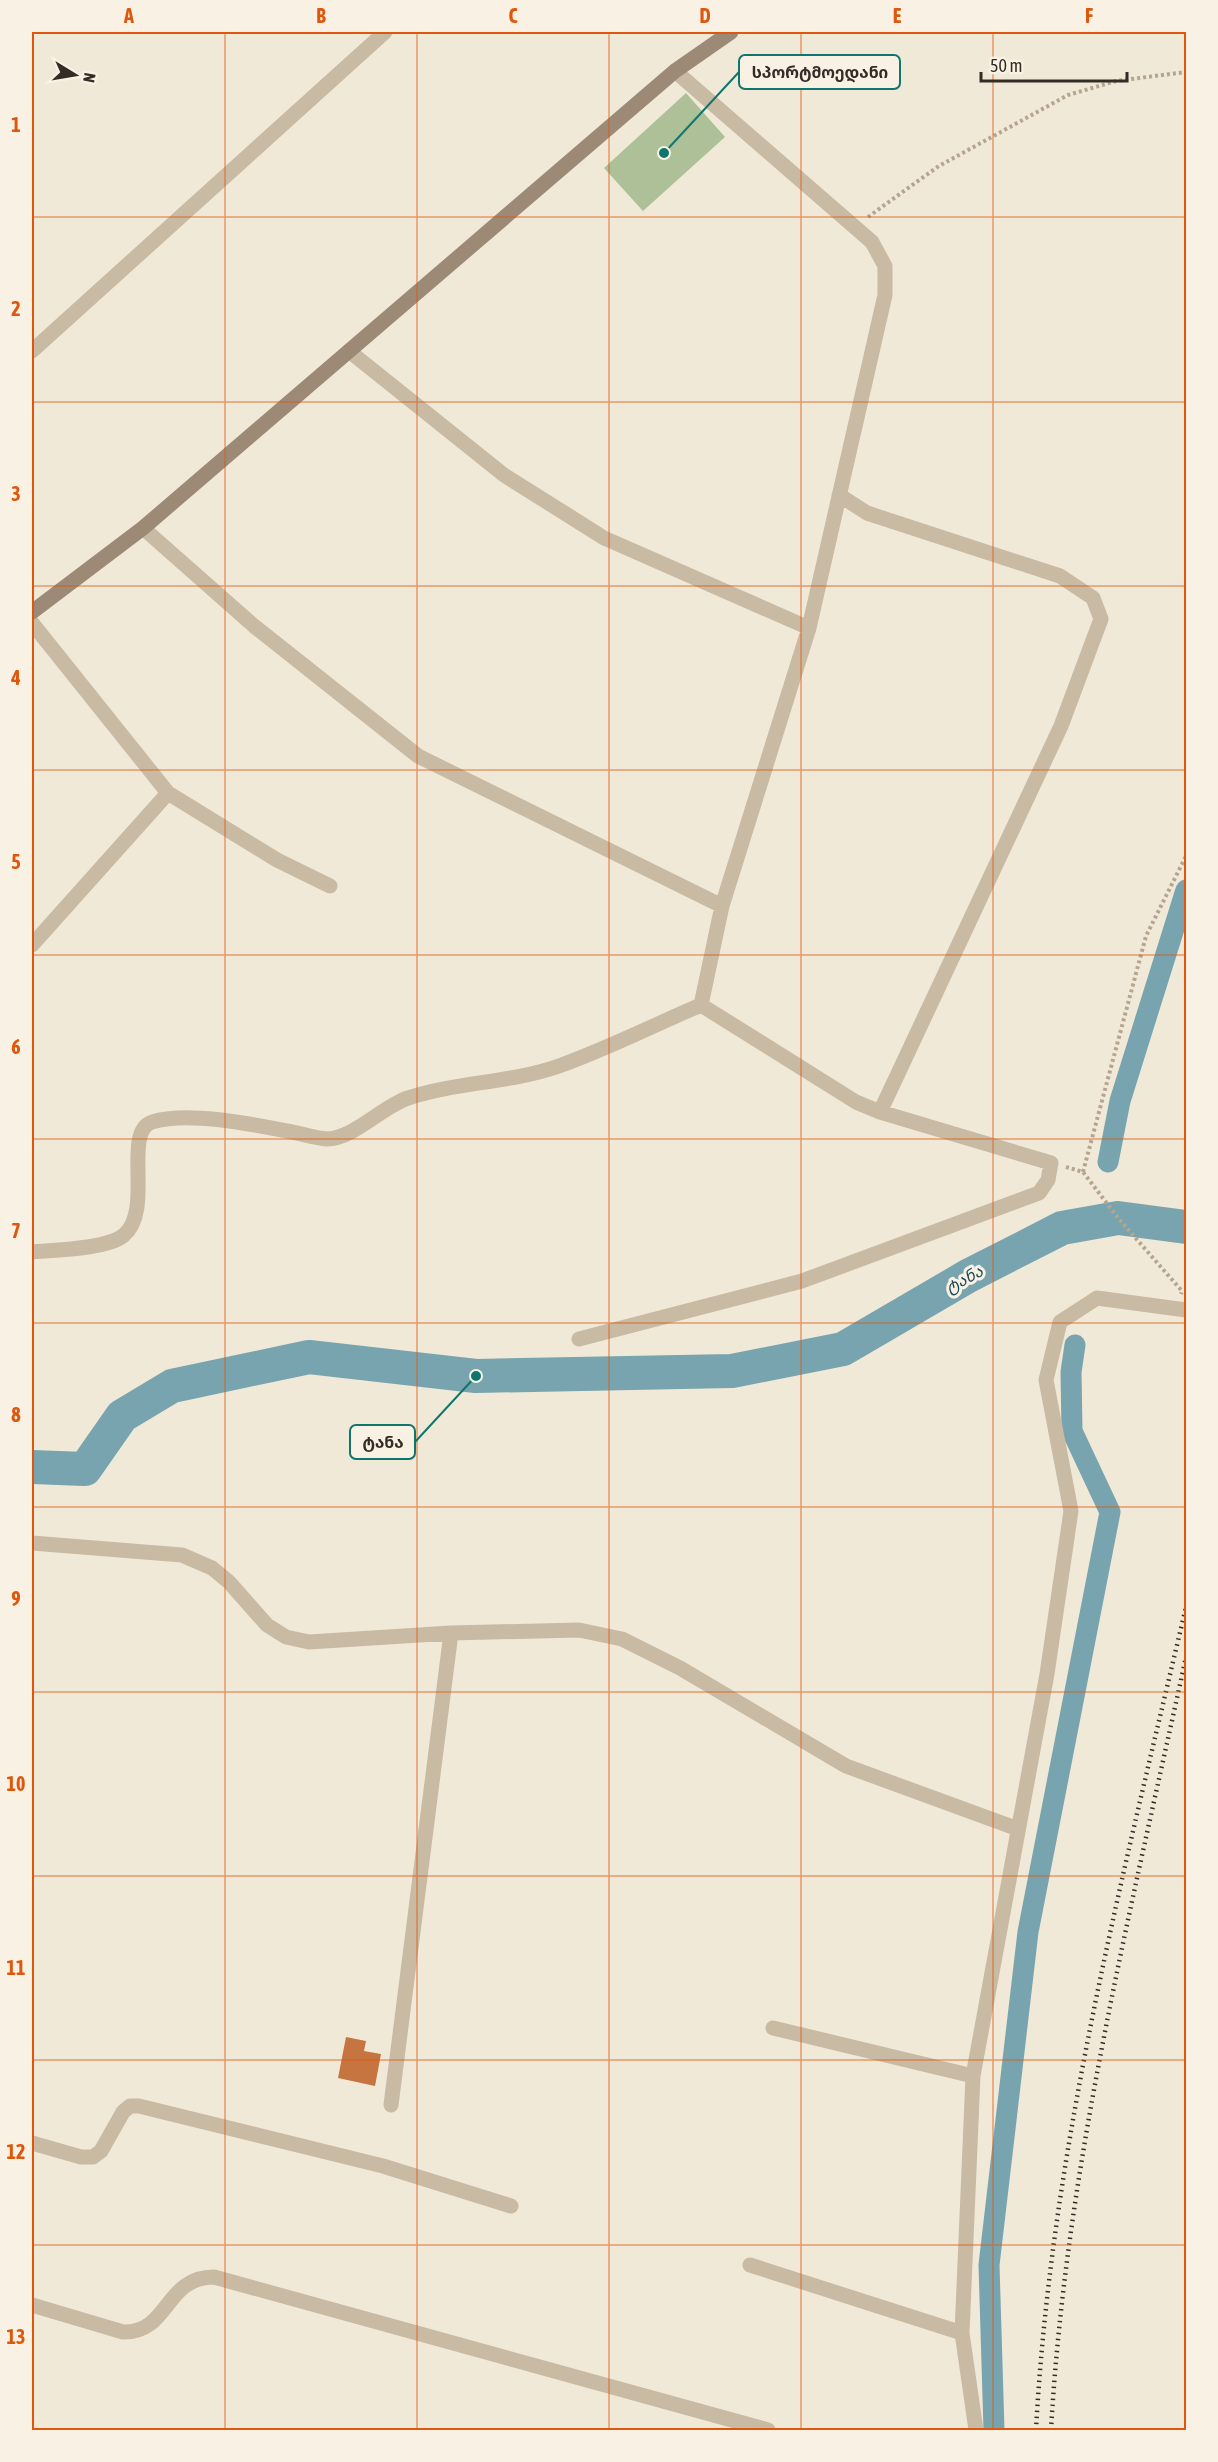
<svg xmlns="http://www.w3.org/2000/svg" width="1218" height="2462" viewBox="0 0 1218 2462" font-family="'Asap Condensed','Noto Sans Georgian',sans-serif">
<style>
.green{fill:#adc098}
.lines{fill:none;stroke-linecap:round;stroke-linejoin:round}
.canal{stroke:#77a4ae;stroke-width:21}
.river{stroke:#77a4ae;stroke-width:34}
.building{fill:#c67541}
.path{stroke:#b5a58f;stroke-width:4;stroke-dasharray:3 3;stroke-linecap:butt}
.street{stroke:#c9baa4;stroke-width:15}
.secondary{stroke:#9c8976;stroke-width:15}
.rail{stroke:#342d26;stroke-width:4.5;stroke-dasharray:1.5 4.5;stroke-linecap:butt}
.grid{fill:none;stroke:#df570d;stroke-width:1.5;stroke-opacity:0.55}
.labels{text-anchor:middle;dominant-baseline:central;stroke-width:6;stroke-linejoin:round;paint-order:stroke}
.water-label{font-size:16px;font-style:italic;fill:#1c4956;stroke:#f9f2e4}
.leader{fill:none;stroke:#0f766e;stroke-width:2}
.callout-dot{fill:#0f766e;stroke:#f9f2e4;stroke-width:2}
.callout{fill:#f9f2e4;stroke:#0f766e;stroke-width:2}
.callout-label{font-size:16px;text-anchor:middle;font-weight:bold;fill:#342d26}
.neatline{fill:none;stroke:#df570d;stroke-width:2}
.grid-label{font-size:20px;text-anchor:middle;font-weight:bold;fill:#df570d}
</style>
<rect width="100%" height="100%" fill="#f1e9d8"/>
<path class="green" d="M686 93 725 137 643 211 604 168Z"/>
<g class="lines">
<path class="canal" d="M1108 1162 1120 1101 1186 890
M994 2430 989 2265 1028 1932 1110 1512 1072 1431 1071 1372 1075 1345"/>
<path class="river" d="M32 1467 85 1469 122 1416 172 1386 309 1357 476 1376 732 1371 843 1349 968 1276 1062 1228 1118 1218 1186 1227"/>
</g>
<path class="building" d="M346 2037 366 2041 364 2051 381 2054 375 2086 338 2078Z"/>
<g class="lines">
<path class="path" d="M868 217 939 166 1068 95 1116 81 1186 72
M1066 1167 1083 1172 1118 1218 1182 1291 1181 1294
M1083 1172 1146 936 1186 856"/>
<path class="street" d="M32 351 385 32
M349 351 504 475 604 538 809 628
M839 495 867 513 1060 576 1093 598 1101 619 1061 726 880 1112
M143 528 254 626 418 756 722 906
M32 623 168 793 32 945
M168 793 277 860 330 886
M32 1252C54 1250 108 1249 124 1235 154 1210 122 1132 152 1122 187 1111 251 1124 287 1131 300 1133 314 1138 327 1139 353 1139 383 1106 408 1098 456 1082 511 1083 559 1066 607 1049 654 1025 701 1005L722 906 809 628 885 295V266L872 242 675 71
M579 1339 802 1281 1039 1193 1048 1180 1051 1163 880 1112 856 1102 701 1005
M32 1543 182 1555 212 1568 229 1582 267 1625 286 1637 309 1642 451 1633 579 1630 622 1639 680 1668 846 1766 1018 1829
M773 2028 973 2076
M391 2105 451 1633
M32 2143 81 2157H93L101 2151 123 2112 130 2106H139L383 2166 511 2206
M750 2265 962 2333
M32 2305 123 2332C170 2333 164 2277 214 2277L768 2430
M976 2430 962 2333 973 2076 1047 1674 1071 1511 1046 1380 1060 1322 1097 1298 1186 1310"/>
<path class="secondary" d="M32 612 143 528 675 71 731 32"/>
<path class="rail" d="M1036 2430C1051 2151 1122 1879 1186 1607
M1051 2430C1066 2167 1130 1914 1186 1657"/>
</g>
<path class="grid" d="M225 32V2430M417 32V2430M609 32V2430M801 32V2430M993 32V2430M32 217H1186M32 402H1186M32 586H1186M32 770H1186M32 955H1186M32 1139H1186M32 1323H1186M32 1507H1186M32 1692H1186M32 1876H1186M32 2060H1186M32 2245H1186"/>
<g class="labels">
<g class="water-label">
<text transform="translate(964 1279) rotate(-29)">ტანა</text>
</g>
</g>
<path class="leader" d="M664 153L739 72M476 1376L415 1442"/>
<g class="callout-dot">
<circle cx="664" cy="153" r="6"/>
<circle cx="476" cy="1376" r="6"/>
</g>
<g class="callout">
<rect x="739" y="55" width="161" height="34" rx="6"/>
<rect x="350" y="1425" width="65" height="34" rx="6"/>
</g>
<g class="callout-label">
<text x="820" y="78">სპორტმოედანი</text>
<text x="383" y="1448">ტანა</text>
</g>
<rect width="1218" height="2462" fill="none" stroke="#f9f2e4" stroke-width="66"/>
<g transform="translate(75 75) rotate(101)" stroke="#f9f2e4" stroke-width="4.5" paint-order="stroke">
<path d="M0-4.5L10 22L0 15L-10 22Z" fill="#342d26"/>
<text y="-9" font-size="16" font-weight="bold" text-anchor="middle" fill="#342d26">N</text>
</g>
<path d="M981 72v9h146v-9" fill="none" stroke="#342d26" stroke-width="3"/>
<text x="990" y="72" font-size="18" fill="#342d26" stroke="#f9f2e4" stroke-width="4.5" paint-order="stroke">50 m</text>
<rect x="33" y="33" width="1152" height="2396" class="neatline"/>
<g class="grid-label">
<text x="129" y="23">A</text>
<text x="321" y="23">B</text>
<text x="513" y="23">C</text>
<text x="705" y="23">D</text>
<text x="897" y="23">E</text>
<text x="1089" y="23">F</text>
<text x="16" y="132">1</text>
<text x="16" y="316">2</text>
<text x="16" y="501">3</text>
<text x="16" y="685">4</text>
<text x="16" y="869">5</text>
<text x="16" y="1054">6</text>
<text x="16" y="1238">7</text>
<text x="16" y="1422">8</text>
<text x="16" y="1606">9</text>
<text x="16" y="1791">10</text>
<text x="16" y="1975">11</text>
<text x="16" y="2159">12</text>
<text x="16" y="2344">13</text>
</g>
</svg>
